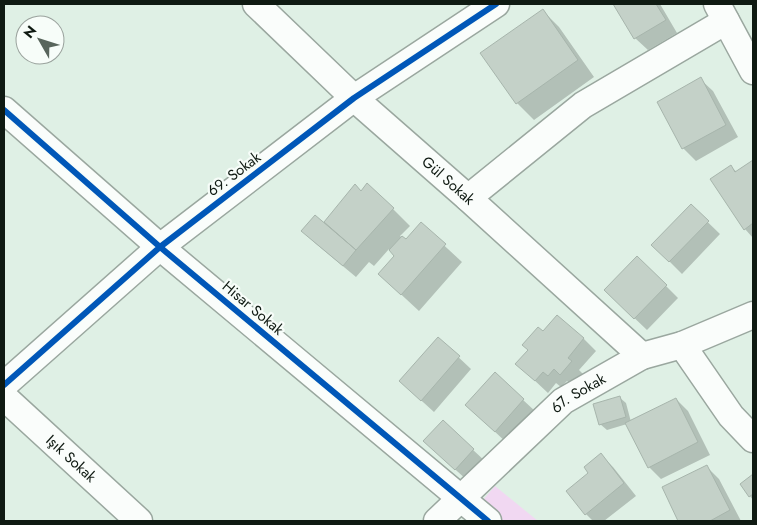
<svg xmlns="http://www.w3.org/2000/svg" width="757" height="525" viewBox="0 0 757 525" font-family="Jost,sans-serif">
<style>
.green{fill:#f1d8f2}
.shadow{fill:#0003}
.building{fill:#c4d1c8;stroke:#a7b5ac}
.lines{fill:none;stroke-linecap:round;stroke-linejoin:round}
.minor-casing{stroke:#9aa79f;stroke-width:29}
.minor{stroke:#fafdfb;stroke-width:26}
.cycleway-casing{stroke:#f7fdf9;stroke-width:9}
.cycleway{stroke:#0057b8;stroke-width:6}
.labels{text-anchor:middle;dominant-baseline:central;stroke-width:4.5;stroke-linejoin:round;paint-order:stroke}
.street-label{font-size:15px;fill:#0f1a12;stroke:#f7fdf9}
</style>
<rect width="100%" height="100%" fill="#dff0e5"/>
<path class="green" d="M495 486 538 521H465Z"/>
<path class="shadow" d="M615 4H660L677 33 648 50 635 38Z
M542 10 559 27 594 77 534 120 517 103Z
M700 79 713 91 738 137 696 161 683 148 658 102Z
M753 161V238L745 229 731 167 737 172Z
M355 186 362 192 393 209 410 226 400 236 406 241 421 224 462 262 419 311 379 274 396 256 389 249 374 266 369 262 356 277 315 243 303 231 324 224Z
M691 206 720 234 682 274 653 245Z
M637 257 678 298 647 330 605 290Z
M557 316 584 339 596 351 579 370 583 374 573 386 567 381 561 387 556 383 548 393 517 364Z
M438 338 471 369 434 412 413 393Z
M495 374 536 412 507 443 479 417Z
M619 397 626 403 631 422 676 399 688 411 710 455 661 479 649 467 627 424 607 430 600 424Z
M443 422 486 462 468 481 437 453Z
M601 455 613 467 636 496 604 521H593L586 514 590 473Z
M707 467 719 479 741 521H679L664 487Z
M753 476V500L741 484Z"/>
<path class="building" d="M613 4H656L666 20 634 39Z
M543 9 578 60 516 104 480 53Z
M701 77 726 125 682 149 657 102Z
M753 160V223L744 230 710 179 731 165 735 172Z
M367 183 394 208 356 250 324 222 355 184 361 191Z
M691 204 709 221 669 262 651 245Z
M315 215 356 250 343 266 301 231Z
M421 222 446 244 401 295 378 274 394 256 389 250 402 236 406 239Z
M637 256 667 285 634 319 604 290Z
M557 315 584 338 568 358 572 361 560 375 554 369 548 376 543 372 535 381 515 364 528 350 522 345 538 327 543 331Z
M438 337 460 356 421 401 399 381Z
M495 372 524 399 495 432 465 405Z
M620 396 626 417 599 425 593 404Z
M676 398 698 442 648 468 625 423Z
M443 420 474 449 455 470 423 441Z
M601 453 624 483 585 515 566 491 588 473 584 467Z
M707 465 730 510 710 521H678L662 487Z
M753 474V494L749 497 740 484Z"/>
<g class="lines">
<g class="minor-casing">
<g id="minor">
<path id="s1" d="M256 4 354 98 468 198 642 356"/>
<path d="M717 4 753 71"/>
<path d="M4 110 160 247 488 521"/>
<path d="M468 198 583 105 726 21"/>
<path d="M682 345 731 416 753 439"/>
<path d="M4 385 160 247 354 98 496 4"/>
<path id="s2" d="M4 397 139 521"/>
<path id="s3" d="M437 521 563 401 642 356 682 345 753 315"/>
</g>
</g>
<use href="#minor" class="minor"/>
<g class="cycleway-casing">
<path id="cycleway" d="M4 110 160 247 488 521
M4 385 160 247 354 98 496 4"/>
</g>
<use href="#cycleway" class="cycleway"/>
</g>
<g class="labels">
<g class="street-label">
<text transform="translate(234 174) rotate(-37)">69. Sokak</text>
<text stroke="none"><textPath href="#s1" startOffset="261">Gül Sokak</textPath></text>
<text transform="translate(253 308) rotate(40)">Hisar Sokak</text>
<text stroke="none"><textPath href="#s3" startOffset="191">67. Sokak</textPath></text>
<text stroke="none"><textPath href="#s2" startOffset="91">Işık Sokak</textPath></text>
</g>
</g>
<rect width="757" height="525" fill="none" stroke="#0f1a12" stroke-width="10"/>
<g transform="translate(40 40) rotate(309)"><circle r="24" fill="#f7fdf9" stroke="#9aa29d"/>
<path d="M0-4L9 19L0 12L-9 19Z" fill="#58655c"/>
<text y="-8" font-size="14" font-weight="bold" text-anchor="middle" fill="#0f1a12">N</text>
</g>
</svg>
